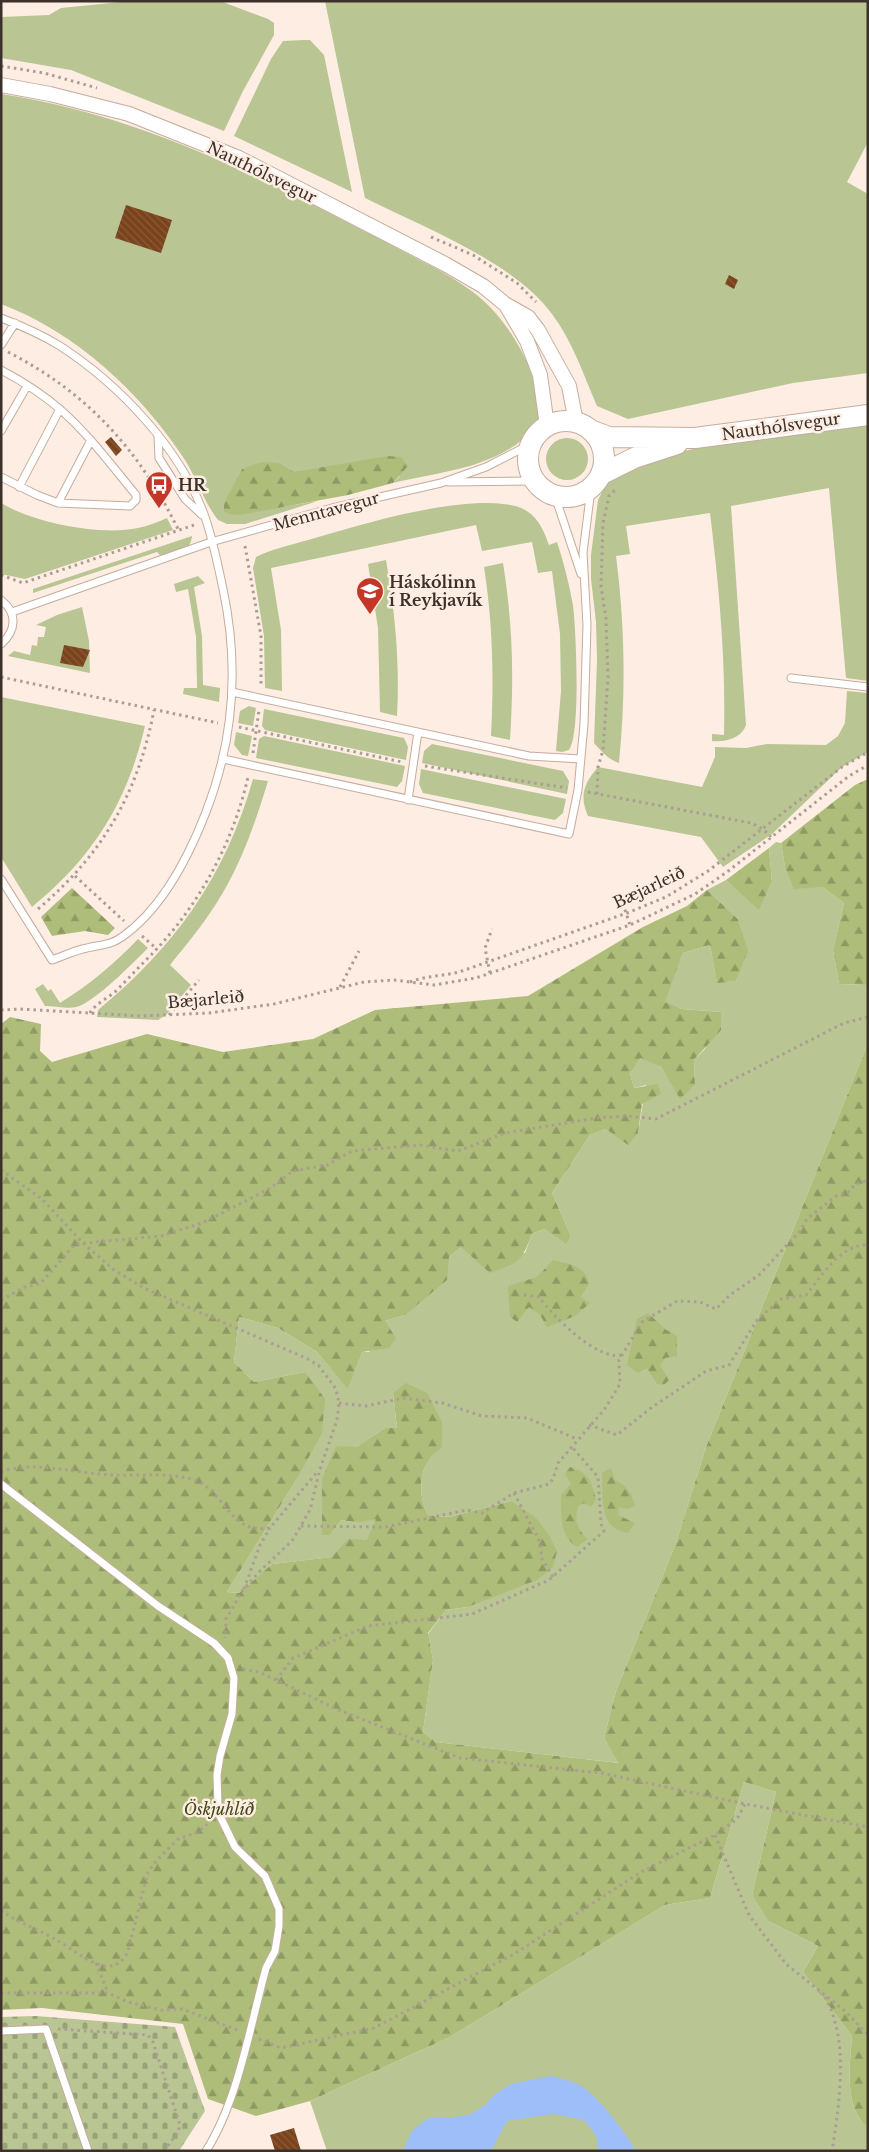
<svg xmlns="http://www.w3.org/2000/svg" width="869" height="2152" viewBox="0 0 869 2152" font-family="'Libre Baskerville',serif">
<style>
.green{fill:#b9c593}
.forest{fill:url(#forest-firs)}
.cemetery{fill:url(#cemetery-stones)}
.water{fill:#9ebefa}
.building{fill:url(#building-back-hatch)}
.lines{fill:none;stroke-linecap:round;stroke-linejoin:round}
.lane-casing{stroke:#c5ac9c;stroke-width:9}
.street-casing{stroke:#c5ac9c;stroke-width:16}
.secondary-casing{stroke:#c5ac9c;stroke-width:22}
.path{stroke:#ab9d94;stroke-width:3;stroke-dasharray:2.5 4;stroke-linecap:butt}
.lane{stroke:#fff;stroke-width:7}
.street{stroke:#fff;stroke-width:14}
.secondary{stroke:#fff;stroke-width:20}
.labels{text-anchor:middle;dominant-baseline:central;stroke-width:5;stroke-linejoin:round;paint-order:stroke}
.street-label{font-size:16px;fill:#3b312a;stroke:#feede3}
.poi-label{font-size:16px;font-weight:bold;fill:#3b312a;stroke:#feede3;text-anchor:start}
.park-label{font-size:16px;font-style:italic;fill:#424b19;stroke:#feede3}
</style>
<defs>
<pattern id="forest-firs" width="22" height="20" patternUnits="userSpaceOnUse" patternTransform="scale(1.25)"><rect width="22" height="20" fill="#aebd79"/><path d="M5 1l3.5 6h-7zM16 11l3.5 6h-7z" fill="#8f9a63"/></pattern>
<pattern id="cemetery-stones" width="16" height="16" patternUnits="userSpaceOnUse" patternTransform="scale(1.25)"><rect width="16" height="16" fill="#b9c593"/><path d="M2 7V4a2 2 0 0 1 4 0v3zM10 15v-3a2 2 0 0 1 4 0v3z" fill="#98a178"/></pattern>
<pattern id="building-back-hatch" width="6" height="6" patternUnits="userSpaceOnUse" patternTransform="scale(1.25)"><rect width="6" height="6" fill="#7a431b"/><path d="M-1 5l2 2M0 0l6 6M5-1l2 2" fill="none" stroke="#895c3c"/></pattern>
</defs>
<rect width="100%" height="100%" fill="#feede3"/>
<path class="green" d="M131 1H220L268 19 274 23V35L243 91 224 131 71 70 1 58V17L49 15 61 8Z
M325 1H868V142L847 182 868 194V373L793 383 628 419 597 406C584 376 572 340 552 314 514 262 423 227 365 198Z
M303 40H310L324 55 352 192 234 136 271 59 283 41Z
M1 94C162 118 296 197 439 270 457 281 476 292 491 308 514 333 531 363 538 397 539 404 541 413 539 420 536 427 527 436 522 440 487 469 435 473 393 483L400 476 281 507 318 501 245 524H227L218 520C204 502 197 479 185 460 142 394 76 332 1 304Z
M868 423V681L846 678 829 488 731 506 746 725C741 739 725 742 712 741V734L724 735C726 660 719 587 710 513L626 526 630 554 616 556C625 626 626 693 619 763 609 760 601 751 594 743L597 660 596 622 591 579V555L598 500 604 488 614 476 664 455 698 448Z
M546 459a21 21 0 1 1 42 0a21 21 0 1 1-42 0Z
M1 503C34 523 100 536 138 528 148 526 158 522 167 518L173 530 25 579 1 574Z
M480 503C518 503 536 506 549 545L557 542C564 563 569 584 573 605 576 629 581 734 569 750L562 752 556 751 561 691 560 634 552 571 538 573 532 542 482 551 476 525 271 568 281 630 282 691 265 688 264 636 253 568 256 557C271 549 291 545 308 540 364 524 421 506 480 503Z
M192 536C191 552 175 553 162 557L157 552 33 593V589Z
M386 560C395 612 400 663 397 716L380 712 378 628 368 564Z
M503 563C513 626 514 677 510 740L491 736C494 677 493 626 484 567Z
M198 576 205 583 194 587 202 636 203 685 220 688 219 702 183 694 184 688H197L196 637 188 589 176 592 174 584Z
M82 607 89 641 90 673 8 656 14 651 30 655 32 645 37 646 38 637H44L46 627 36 625 57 615Z
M847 691 868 693V752L842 767 772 834 723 867 701 837 588 816C579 796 584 783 598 767L702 787 715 757V747L746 748 767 744 826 745 838 736 845 723Z
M1 697 145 726C127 803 93 857 32 907L1 857Z
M249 706 256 708 253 726 238 723 240 711Z
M264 709 404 738 408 747 406 760 265 730 262 726Z
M236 732 252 736 248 756 242 755 234 745Z
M264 736 405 766 402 781 397 787 256 758 259 739Z
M432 744 563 771 569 781 567 794 422 763 424 751Z
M421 769 566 799 563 813 555 820 423 793 419 784Z
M253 779 268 781C255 824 240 867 216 904 202 926 186 945 170 965L191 985 166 1015 158 1020 97 1017 98 1010C175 947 226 875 253 779Z
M776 842 781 843 785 867 822 887 844 903 833 950 839 984 868 985V1043L706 1447 676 1543 616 1691 604 1738 620 1763 436 1742 423 1732 433 1660 428 1634 446 1610 468 1607 511 1501 449 1517 428 1515C420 1502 418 1475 428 1462 431 1456 437 1452 441 1447L393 1393 397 1429 385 1428 356 1447 330 1535 341 1520 358 1523 377 1518 366 1540H348L333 1557 272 1564 239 1593 227 1592 298 1477 305 1372 254 1382 234 1362 239 1317 278 1328 317 1352 348 1388 362 1352H369L385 1321 405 1315 449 1257 461 1247 525 1253 532 1234 544 1229 565 1243 571 1236 552 1193 590 1135 606 1129 638 1133 646 1085 634 1088 630 1074 640 1057 661 1067 680 1098 695 1085 694 1060 705 1049 721 1012 682 1009 664 1003 683 953 710 945 717 982 736 981 747 951 738 919 707 890 726 880 759 909 772 882 769 848Z
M138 939 148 948C135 961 93 1004 76 1007 67 1009 55 1006 45 1006L35 989 43 984 48 991 51 989 60 1003C89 985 114 964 138 939Z
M744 1782 776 1792 752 1895 768 1921 818 1946 803 1972 852 2036C850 2065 843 2107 868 2128V2151H327L310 2101 450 2037 665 1905 710 1898Z"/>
<path class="forest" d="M388 456 401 457 408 466 393 483 348 495 245 514 233 515 224 512V503L242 469 262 462 279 463 294 472Z
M868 779V985L839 984 833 950 844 903 822 887 794 889 785 867 781 843 855 785Z
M769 848 772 882 759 910 726 880Z
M72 888 115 928 108 935 85 931 52 936 41 917Z
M707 890 738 919 748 951 736 981 717 983 710 945 683 953 665 1002 682 1009 721 1012V1030L694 1060 695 1085 680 1099 661 1067 640 1058 630 1074 634 1088 658 1084 661 1094 642 1104 638 1133 628 1145 606 1129 590 1135 552 1193 571 1236 566 1244 544 1229 532 1234C521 1263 518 1263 490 1273L461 1247 449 1257 447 1280 405 1315 385 1321 396 1338 389 1348 362 1352 348 1389 317 1352 278 1328 239 1317 234 1362 254 1382 305 1372 325 1399 322 1433 298 1477 227 1592 239 1593 272 1564 332 1557 348 1539 366 1540 376 1519 358 1523 341 1520 330 1535H322V1479L336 1446 356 1447 385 1428H397L393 1393 406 1383 427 1393 442 1422V1447C437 1452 431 1456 428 1462 418 1475 420 1502 428 1515L449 1517 511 1501 536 1518 549 1535 557 1551 553 1567 537 1580 468 1607 446 1610 428 1633 433 1660 423 1732 436 1742 619 1763 604 1738 616 1691 676 1543 706 1447 868 1043V2128C843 2107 850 2065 852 2036L803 1972 818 1946 768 1921 752 1895 776 1792 744 1782 710 1898 665 1905 450 2037 310 2101 256 2116 208 2099 183 2024 42 2008 1 2010V1024L10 1017 41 1024 40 1051 52 1062 147 1034 223 1052 313 1039 375 1010 528 996 643 927 687 906Z
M553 1260C569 1264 585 1265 589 1283L581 1297 590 1303 575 1316 547 1327 540 1315 529 1307 517 1322 510 1317 508 1286 537 1277Z
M648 1313 665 1329 677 1336V1356L665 1358 660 1365 669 1380 664 1385 657 1384 647 1368 638 1373 627 1365 637 1319Z
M570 1467C589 1473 591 1480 596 1499L591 1507 584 1503 578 1506C574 1520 577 1530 588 1539L577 1547C559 1535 561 1514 561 1495L571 1484 565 1474Z
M611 1468 615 1480C627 1486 632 1493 635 1506L627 1509 619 1507 618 1515 635 1523 628 1533C598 1528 603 1497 602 1473Z"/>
<path class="cemetery" d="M36 2016 175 2027 205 2111 179 2151H1V2017Z"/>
<path class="water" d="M550 2076C558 2078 566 2079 573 2082 594 2089 625 2132 636 2151H598L597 2137 584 2120 553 2114 507 2121 491 2151H403L412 2131 428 2118H451L471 2114 485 2105 495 2094 511 2084Z"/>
<path class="building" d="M126 205 172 220 161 253 115 238Z
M729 275 738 280 734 289 725 284Z
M111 437 122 450 116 456 105 442Z
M64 645 90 650 83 667 60 663Z
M294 2128 301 2151H275L270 2135Z"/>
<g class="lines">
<g class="lane-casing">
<path id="lane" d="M1 318C22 326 42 335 60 346 120 385 181 449 205 517 213 540 218 565 223 589 239 664 234 740 206 812 189 856 162 909 122 937 109 946 102 944 87 948 75 950 64 956 52 960L1 879
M1 345 15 323
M1 370C22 381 44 395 62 411 90 436 112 466 136 495V500L130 506 58 503 37 495 1 477
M1 431 27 386
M158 435 159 458 185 499 202 515
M449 482 534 481
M19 487 60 409
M555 496 581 574
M58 503 91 440
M1 600C18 613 16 631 1 644
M12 612 211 542 332 508 441 483 486 467 531 444
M791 678 868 687
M232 692 529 756 581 759
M223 759 569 834 578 790 584 724 587 625 583 553 591 489
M408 800 418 732
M1 1484 158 1606 214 1643 228 1658 234 1678 232 1714 220 1756 217 1775 218 1806 220 1816 235 1847 265 1876 279 1909V1926L275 1951 266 1968C250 2026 238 2101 206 2151
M1 2031 46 2029 88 2151"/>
</g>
<g class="street-casing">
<path id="street" d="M1 85 50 94 129 114 239 158 445 264 483 286 505 304 528 317 538 330 569 386 576 422
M506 305 527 341 540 375 547 426"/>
</g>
<g class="secondary-casing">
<path id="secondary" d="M528 459a38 38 0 1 1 76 0a38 38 0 1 1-76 0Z
M590 430 609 437 695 438 868 415
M602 474 634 458 677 444"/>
</g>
<path class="path" d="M1 66 44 73 97 88
M431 237 473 255 517 283 536 302
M8 352C88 393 139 450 178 529
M245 546 261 636V687
M1 575 23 583 194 525
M1 677 218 723
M239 727 402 762
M253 753 259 710
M425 766 567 788
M588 792 751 823 763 829 771 837
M597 794 598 767 603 750 608 677 606 619 601 586 603 523 609 496 615 490
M75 876 124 921
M622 899 625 900 624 907 630 925
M38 909C103 854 138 793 154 710
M142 936 157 949
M490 973 485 948 492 929
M410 982C425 976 443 976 459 972L627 913 666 897 708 871 842 767 868 752
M340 987 359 951
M1 1010 20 1009 140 1016 209 1013 274 1004 364 982 394 980 434 985 476 978 630 925 695 894 727 872 849 776 868 765
M90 1013C95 1004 108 998 116 991 127 980 137 969 148 958 197 909 233 844 248 777
M169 1015 199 980
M1 1170 42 1199 83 1243 114 1270 146 1289 308 1359 319 1366 336 1389 339 1403 337 1420 320 1469 310 1510 292 1541 262 1569 243 1590 226 1619 225 1638
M524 1295 539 1297C553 1316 597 1361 622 1355
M1 1300 25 1287 40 1284 75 1244 161 1236 202 1223 269 1189 293 1171 327 1165 352 1151 420 1145 458 1151 505 1133 596 1118 626 1116 656 1119 844 1023 868 1017
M339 1403 366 1406 404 1398 442 1403 482 1416 527 1418 577 1439
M589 1425 617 1435 651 1408 706 1371 729 1365 757 1320 781 1299 806 1295C822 1276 840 1244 868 1245
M1 1472C10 1468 25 1467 35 1467 61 1468 88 1474 114 1475 140 1476 170 1472 194 1480 226 1491 229 1535 270 1528L318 1471
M514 1493 540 1542 542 1559 553 1577
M301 1526 385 1527 467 1510 482 1513 514 1493 549 1484 553 1479 558 1463 604 1410 620 1384 619 1360 642 1322 677 1301 700 1302 716 1309 730 1295 759 1275 799 1232 807 1219 836 1196 848 1192 856 1184 868 1180
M244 1589 260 1545 270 1528
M243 1669 259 1672 339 1710 460 1758 601 1773 745 1804 868 1827
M276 1680 293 1658 368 1626 472 1614 549 1580 604 1531 601 1524 598 1477 572 1447
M715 1835 749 1915 786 1964 846 2012 868 2035
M1 1910C17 1922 35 1928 53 1938 69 1946 86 1962 104 1966 115 1968 124 1961 128 1951L148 1872 157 1860 178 1839 198 1832 210 1822
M96 1963 108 1993
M1 1993H108L128 2002 161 2010 182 2009 240 2031
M825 1997C829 2005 833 2013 835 2022 846 2060 838 2113 832 2151
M58 2029 148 2035 153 2042 180 2125 178 2132 164 2151
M259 2039 281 2048 374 2028 514 1954 641 1872 715 1835 737 1819 745 1804"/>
<use href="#lane" class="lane"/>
<use href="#street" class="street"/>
<use href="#secondary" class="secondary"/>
</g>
<defs>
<g id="bus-pin" transform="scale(1.4375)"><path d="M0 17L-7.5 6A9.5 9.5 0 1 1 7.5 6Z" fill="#c43728" stroke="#feede3"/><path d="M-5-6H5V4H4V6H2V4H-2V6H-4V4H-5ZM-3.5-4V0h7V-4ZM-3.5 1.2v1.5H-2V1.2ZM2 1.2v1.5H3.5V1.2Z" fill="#fff"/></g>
<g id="university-pin" transform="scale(1.4375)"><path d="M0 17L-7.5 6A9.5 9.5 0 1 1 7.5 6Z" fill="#c43728" stroke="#feede3"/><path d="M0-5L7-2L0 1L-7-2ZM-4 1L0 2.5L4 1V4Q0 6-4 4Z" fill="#fff"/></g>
</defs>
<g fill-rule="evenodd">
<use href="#bus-pin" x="159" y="485"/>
<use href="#university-pin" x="370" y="591"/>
</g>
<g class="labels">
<g class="street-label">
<text transform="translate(262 172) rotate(26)">Nauthólsvegur</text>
<text transform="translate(781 426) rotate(-8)">Nauthólsvegur</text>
<text transform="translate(326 511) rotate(-15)">Menntavegur</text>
<text transform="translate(649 887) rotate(-25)">Bæjarleið</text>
<text transform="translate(206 999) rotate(-5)">Bæjarleið</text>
</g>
<g class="poi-label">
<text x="178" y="485">HR</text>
<text x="389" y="582">Háskólinn<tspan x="389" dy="18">í Reykjavík</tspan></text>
</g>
<g class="park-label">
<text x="219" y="1809">Öskjuhlíð</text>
</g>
</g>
<rect width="869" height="2152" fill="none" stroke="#3b312a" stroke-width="5"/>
</svg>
